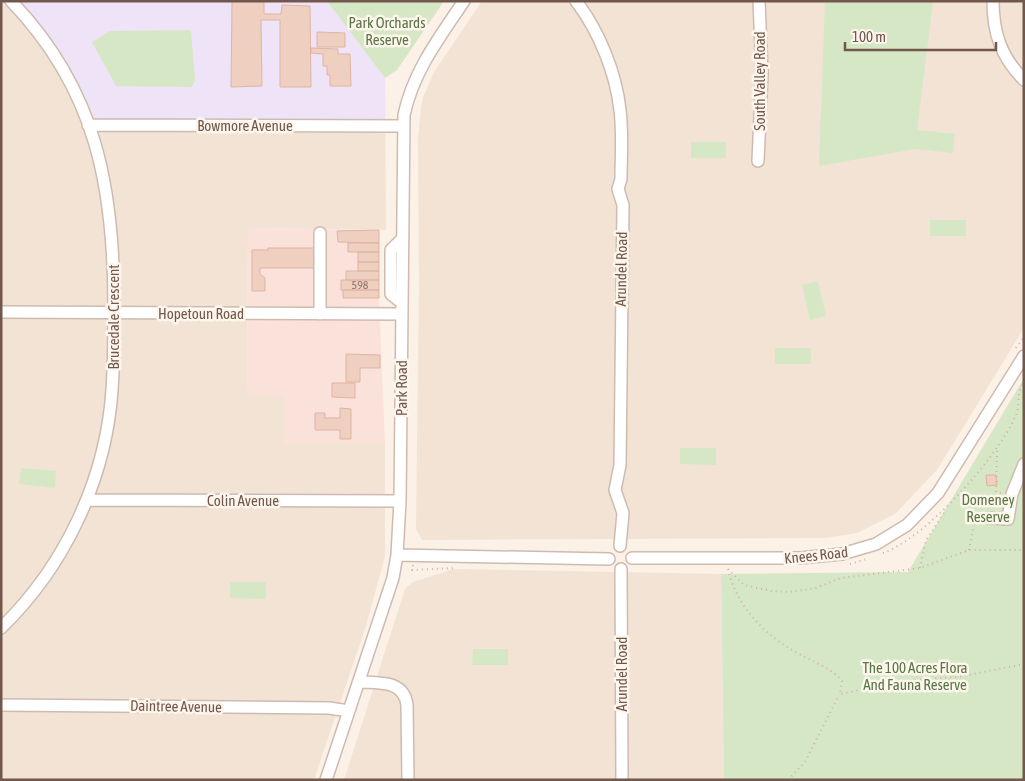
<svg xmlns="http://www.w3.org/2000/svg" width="1025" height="781" viewBox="0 0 1025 781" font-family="'Asap Condensed',sans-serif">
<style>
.residential{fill:#f2e3d5}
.commercial{fill:#fae2db}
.education{fill:#eee3f7}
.green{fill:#d6e7c6}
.building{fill:#eecfc0;stroke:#dfb5a2}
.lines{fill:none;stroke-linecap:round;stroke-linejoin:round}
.minor-casing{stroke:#cebbb0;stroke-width:14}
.path{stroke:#d3b2a3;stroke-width:2;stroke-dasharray:1 4;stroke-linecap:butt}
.minor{stroke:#fff;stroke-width:11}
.labels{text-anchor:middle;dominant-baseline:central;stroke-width:5;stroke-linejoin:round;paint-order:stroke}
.number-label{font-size:12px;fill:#91756a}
.park-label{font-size:15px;fill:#587746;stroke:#fef6ec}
.street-label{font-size:15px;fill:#72574d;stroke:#fef6ec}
</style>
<rect width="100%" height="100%" fill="#fbf1e6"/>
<path class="residential" d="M1 1H327L385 78 386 230 248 228 247 394 284 395 285 443H385V556L366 626 314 780H1Z
M482 1H1024V328L937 470 895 514 857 533 825 538 422 540 416 529 419 285 418 137 422 100 434 72Z
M454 569 721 574 724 780H344L405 589 413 582Z"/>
<path class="commercial" d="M248 228 379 230V298L385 443H284V395H247Z"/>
<path class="education" d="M17 1H327L385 78V120L99 119 91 113 62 56Z"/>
<path class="green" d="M327 1H444L397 70 385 78Z
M825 1H933L917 130 955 134 953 153 915 149 819 166Z
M188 30 191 31 195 80 192 87 116 86 92 42 110 31Z
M691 142H726V158H691Z
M930 220H966V236H930Z
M818 281 826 316 810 320 802 285Z
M775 348H811V364H775Z
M1024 378V780H724L721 574 908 572Z
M680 448H716V465L680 464Z
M21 468 56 471 55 488 19 484Z
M230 582H266V599L230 598Z
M473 649H508V665H472Z"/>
<path class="building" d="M232 1H264V14H281L282 5 310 6 311 87H280V20H261L262 86 231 87Z
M317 32 345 33V47H317Z
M311 48 338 49V54H350L351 86H330V75H327V66H323V54L311 53Z
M379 230V243L338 242 337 231Z
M348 243H379V252H348Z
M268 248H317V268H260V274L265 278V291H252V250H268Z
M358 252H379V262H358Z
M358 262H379V271H358Z
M346 271H379V280H346Z
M341 280H379V290H341Z
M343 290H379V298H343Z
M346 354 380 355V368H360V382H346Z
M332 383H355V398L332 397Z
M340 408 351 409V439H340V430H315V413H325V418H340Z
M986 475H996L997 485 987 486Z"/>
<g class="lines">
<g class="minor-casing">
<path id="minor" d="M576 1C599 31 616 73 620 110 623 133 621 157 621 179L618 189 623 205 620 465 615 490 623 513 620 546
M993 1C993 33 1001 57 1024 80
M88 125 403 126
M758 161 762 73 759 1
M320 233V314
M402 303 391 294V250L403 238
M1 312 402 314
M87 500 400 501
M990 518 1008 519 1012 494 1024 464
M397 555 609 559
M632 558H800L842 554 876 544 907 525 938 493 1024 356
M621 569 622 780
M1 628C65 566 106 479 112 390 114 363 114 335 114 307 114 189 97 90 11 1
M360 682C379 683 404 680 407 705L408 780
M1 705 329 708 349 711
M326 780 393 578 397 555 400 501 404 115C413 72 439 38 464 1"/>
</g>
<path class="path" d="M1016 348 1024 337
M997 451 996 492 1002 493
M969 550 975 518H980
M883 553C926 538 998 457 1016 415 1021 403 1015 396 1024 382
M850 564 867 559
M413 565 412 570 456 568
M920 568 926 540 946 510
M728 569C737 608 766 636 799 654 814 662 831 668 842 681L840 694 903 681 958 677 1024 664
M728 569 744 585 771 591 789 592 816 588 841 578 920 568 969 550H1024
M788 780 805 762 839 695"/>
<use href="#minor" class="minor"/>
</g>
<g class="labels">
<g class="number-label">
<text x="360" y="285">598</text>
</g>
<g class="park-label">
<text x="387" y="22">Park Orchards<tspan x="387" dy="17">Reserve</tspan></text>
<text x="988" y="499">Domeney<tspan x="988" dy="17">Reserve</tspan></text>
<text x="915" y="667">The 100 Acres Flora<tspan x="915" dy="17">And Fauna Reserve</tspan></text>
</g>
<g class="street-label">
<text transform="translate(759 81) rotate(-90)">South Valley Road</text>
<text x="245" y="125">Bowmore Avenue</text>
<text transform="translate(621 269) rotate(-89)">Arundel Road</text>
<text x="201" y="313">Hopetoun Road</text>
<text transform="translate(113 317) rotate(-90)">Brucedale Crescent</text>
<text transform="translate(401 388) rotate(-90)">Park Road</text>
<text x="243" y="500">Colin Avenue</text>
<text transform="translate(816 555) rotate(-6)">Knees Road</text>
<text transform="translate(621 674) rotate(-90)">Arundel Road</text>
<text transform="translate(176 706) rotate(1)">Daintree Avenue</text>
</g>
</g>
<rect width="1025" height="781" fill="none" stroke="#72574d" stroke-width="5"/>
<path d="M845 42v8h151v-8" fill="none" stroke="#72574d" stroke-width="2.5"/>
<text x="852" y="42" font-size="15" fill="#72574d" stroke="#fef6ec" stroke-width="4" paint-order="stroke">100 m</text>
</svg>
